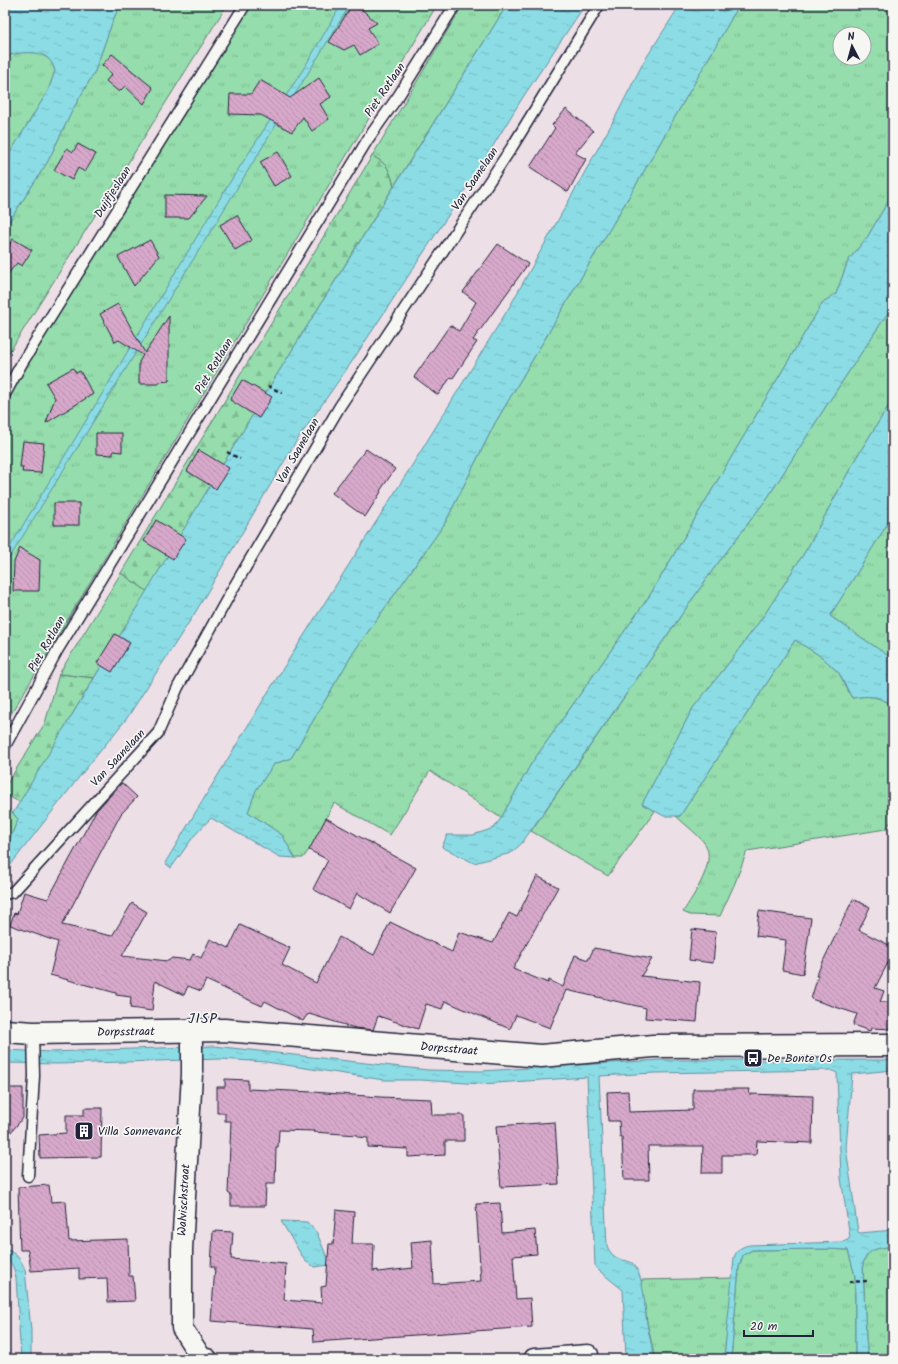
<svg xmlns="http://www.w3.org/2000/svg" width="898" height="1364" viewBox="0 0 898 1364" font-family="Kalam,sans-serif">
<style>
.grass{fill:url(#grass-tufts);stroke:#5c8074;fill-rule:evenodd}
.forest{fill:url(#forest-firs);stroke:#5c8074}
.water{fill:url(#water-ripples);stroke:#6192a1}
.building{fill:url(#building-back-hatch);stroke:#22223b}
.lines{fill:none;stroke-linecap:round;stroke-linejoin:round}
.lane-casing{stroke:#22223b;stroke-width:13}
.street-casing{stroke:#22223b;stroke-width:23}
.secondary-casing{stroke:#22223b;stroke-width:25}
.path{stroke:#22223b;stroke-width:2.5;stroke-dasharray:4 3;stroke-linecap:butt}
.lane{stroke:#f6f6f2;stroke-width:10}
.street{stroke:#f6f6f2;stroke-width:20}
.secondary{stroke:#f6f6f2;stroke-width:22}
.labels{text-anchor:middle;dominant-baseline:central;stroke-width:3.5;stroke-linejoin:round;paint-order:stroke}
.street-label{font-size:12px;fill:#22223b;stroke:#f6f6f2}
.poi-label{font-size:12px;fill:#22223b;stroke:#f6f6f2;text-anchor:start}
.quarter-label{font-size:14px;letter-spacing:1px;fill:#22223b;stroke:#f6f6f2}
</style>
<defs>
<pattern id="grass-tufts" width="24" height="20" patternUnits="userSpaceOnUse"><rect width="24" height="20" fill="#95ddac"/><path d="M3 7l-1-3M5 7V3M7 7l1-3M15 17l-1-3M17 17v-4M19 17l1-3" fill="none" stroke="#80bd95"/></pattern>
<pattern id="forest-firs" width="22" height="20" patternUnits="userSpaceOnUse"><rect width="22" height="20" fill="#95ddac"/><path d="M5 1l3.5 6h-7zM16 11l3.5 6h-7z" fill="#80bd95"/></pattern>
<pattern id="water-ripples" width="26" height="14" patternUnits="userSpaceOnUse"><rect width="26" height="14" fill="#8bdce5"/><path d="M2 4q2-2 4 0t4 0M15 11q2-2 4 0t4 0" fill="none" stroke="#78bcc5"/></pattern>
<pattern id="building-back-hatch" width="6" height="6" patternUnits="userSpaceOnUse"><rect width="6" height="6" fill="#d7a8c9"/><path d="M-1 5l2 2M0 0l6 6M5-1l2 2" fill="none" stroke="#b890ae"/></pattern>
</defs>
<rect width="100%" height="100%" fill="#eddfe6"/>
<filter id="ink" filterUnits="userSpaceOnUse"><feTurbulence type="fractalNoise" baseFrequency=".025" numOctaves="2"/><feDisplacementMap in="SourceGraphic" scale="8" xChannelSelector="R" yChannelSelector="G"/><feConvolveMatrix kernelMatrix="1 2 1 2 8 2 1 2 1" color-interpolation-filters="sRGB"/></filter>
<g filter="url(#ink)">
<path class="grass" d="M120 5H227L5 359V228L48 161 73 109 95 71 113 20Z
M244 5H437L5 724V402Z
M463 5H507L394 186C389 169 388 164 372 156Z
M739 5H893V193L868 236 848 261 836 294 823 302 650 595 531 764 501 818 430 771 390 835 334 803 311 847 303 858H295L282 835 248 812 256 790 274 764 291 758 353 653 445 523 495 423 640 178ZM840 34H864V58H840Z
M22 52 39 53 51 60 55 71 48 91 5 161V56Z
M893 305V399L856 458 808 547 765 614 728 664 693 708 642 804 655 811 608 876 531 831 712 571 768 497 828 403Z
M893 515V659L830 616Z
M121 573 147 591 94 678 59 674Z
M795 640 822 657 839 673 852 698C870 695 877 696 893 705V818L886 829 747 851 735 883 720 916 690 915 683 912C693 896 717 862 705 844 699 835 684 824 676 816H680Z
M5 807 13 813 18 819 5 851Z
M893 1246V1359H868L866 1340 863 1264C868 1247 878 1249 893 1246Z
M826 1249 848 1250 855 1276V1359H731L739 1267 743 1255 752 1250Z
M733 1278 724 1359H655L647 1322 641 1280Z"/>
<path class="forest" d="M372 156C388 164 389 169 394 186L273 381 147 591 121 573Z
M59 674 94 678 20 802 5 795V787L45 723Z"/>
<path class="water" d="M5 5H120L113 20 95 71 73 109 48 161 5 228V161L48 91 55 71C54 68 53 64 51 62 43 48 17 53 5 56Z
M341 5H350L5 565V555L228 185 304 68Z
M507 5H585L523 97 480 167 351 363 295 443 195 613 127 718 80 776 5 872V851L18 819 13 813 273 381Z
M680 5H739L640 178 495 423 445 523 353 653 291 758 274 764 256 790 248 812 282 835 295 858 280 857 211 818 194 836 171 868 165 863 270 689 416 459 510 306 615 118 643 63Z
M893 193V305L828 403 768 497 712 571 522 843 511 853 474 863 442 847 447 835H473L494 828 501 818 531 764 650 595 823 302 836 294 848 261 868 236Z
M893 399V515L830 616 893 659V705C877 696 870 695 852 698L839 673 822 657 795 640 680 816H664L642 804 693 708 728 664 765 614 808 547 856 458Z
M214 1046 428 1070 481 1071 661 1060H893V1070L852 1074 846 1148 858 1232 860 1233 893 1230V1246C878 1249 868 1247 863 1264L866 1340 868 1359H855V1276L848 1250 826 1249 752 1250 743 1255 739 1267 731 1359H724L734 1258C736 1250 742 1246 750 1245L842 1242 848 1240 850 1237 841 1178 837 1073 831 1070 655 1073 599 1076 607 1246C615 1265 630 1257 635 1266 645 1282 644 1305 647 1323 649 1335 652 1347 655 1359H626L623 1290 597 1269 595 1265 587 1077 481 1084 421 1080H384L266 1062 221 1059 58 1064 5 1063V1050L50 1052Z
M281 1221 307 1222 317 1233 326 1255 335 1264 315 1267 305 1261Z
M5 1249C16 1253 21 1259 25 1270L31 1330V1359H21L16 1278C14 1269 13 1263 5 1258Z"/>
<path class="building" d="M352 5H357L377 23 368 28 378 44 360 55 354 45 344 50 329 42Z
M112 54 153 88 144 104 125 86 119 92 106 81 112 74 102 65Z
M319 78 331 97 320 104 329 119 312 131 303 117 292 132 261 115 229 114 230 94H251L260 80 290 98Z
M566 109 593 131 575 153 586 159 568 192 530 167 555 128 552 125Z
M78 144 96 154 85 172 78 168 72 180 54 170 67 148 73 152Z
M278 152 292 176 274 186 260 162Z
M165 195 207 196 189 218H165Z
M237 215 252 240 235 250 220 225Z
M13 239 32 250 22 266 17 263 5 277V252Z
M150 240 159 256 134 286 118 257Z
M498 244 528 264 473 340 477 342 453 378 451 377 438 395 414 377 450 325 459 331 476 302 463 292Z
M118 304 145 353 169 316V381L159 382V384H139V362L143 355 119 340 115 342 100 314Z
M73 368 76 373 80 371 93 394 46 423 55 398 46 383Z
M242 380 272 397 259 418 230 400Z
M96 433H122V452L113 451V455L96 454Z
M23 441 44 443 41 473 22 472 23 467H20Z
M366 449 395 469 380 491 381 492 365 517 332 493Z
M199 450 229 468 216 489 187 471Z
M54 503H79V525H54Z
M156 520 186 539 173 559 144 541Z
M20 548 40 560 39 591H13L14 562Z
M115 634 130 643 112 672 97 663Z
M122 783 137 797 121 814 62 925 112 936 132 903 147 912 122 956 168 961 172 958 190 960 193 954 201 958 210 939 229 948 240 925 290 948 282 965 316 983 339 937 374 955 390 922 452 952 459 932 493 943 509 913 517 917 537 876 558 887 513 969 548 983 549 980 563 987 575 955 588 960 594 948 652 959 641 976 700 982 697 1022 645 1018 646 1008 566 990 550 1028 516 1015 510 1029 445 1001 442 1009 426 1004 418 1029 378 1016 373 1030 355 1028 309 1014 308 1015H307L303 1021 265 1001 262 1006 206 980 201 991 188 986 184 995 155 981 152 1011 130 1008 131 997 116 995V993L50 975 58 942 10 925 14 913 17 914 24 892 48 899 96 811Z
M326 818 416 868 390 913 357 893 349 909 313 889 328 860 309 850Z
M853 899 870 907 859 930 893 947V953L875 988 884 991 880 1002H893V1029L871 1028 870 1031 853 1025 857 1014 811 999 818 976H816Z
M759 911 811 918 803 974 782 970 786 940 756 936Z
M692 929 716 932 713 963 689 960Z
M225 1079 248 1080V1089L313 1092 380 1097 431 1099 432 1115H464V1141H445V1155L408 1157V1149L368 1147V1138L358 1137V1135L313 1132 314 1131 279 1130 278 1147H276L275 1184H266L265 1206H231V1195L228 1193 231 1121H225V1113H217V1087H225Z
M5 1088H23V1118L5 1139Z
M693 1089H750L749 1094 813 1096 812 1143 757 1141 756 1155H722V1173H702L703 1146H648L649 1180H624L622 1137H620L619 1121H608L607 1092 628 1091 629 1112 693 1110Z
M84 1108H102L101 1157 40 1158 39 1135 66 1133V1115H84Z
M555 1122 559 1184 501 1187 496 1126Z
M49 1185 51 1202 66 1201 69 1241 128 1239 129 1276H133L135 1301 108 1302 107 1278 79 1279V1268L31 1271 28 1250H20L18 1187Z
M500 1203 502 1233 535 1230 537 1254 513 1256 516 1299 530 1298 532 1327 314 1342 313 1329 211 1321 215 1267H211L213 1231 233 1232 231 1259 286 1264 284 1300 322 1303 321 1287 326 1286 329 1244H333L336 1210 354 1212 352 1244H374L373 1271 378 1270V1272L413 1268 411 1242 432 1240 434 1284 481 1281 476 1204Z"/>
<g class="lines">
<g class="lane-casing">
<path id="lane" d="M5 394 22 363 245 5
M5 746 57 651 368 139 399 95 455 5
M5 894 13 892 158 733 178 687 231 592 340 406 512 147 599 5
M28 1176 34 1076 33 1033"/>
</g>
<g class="street-casing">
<path id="street" d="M190 1030 192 1044V1074L182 1249V1328L202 1359H207
M534 1359 588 1355"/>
</g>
<g class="secondary-casing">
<g id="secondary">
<path id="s1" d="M5 1031 33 1033 224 1030 541 1056 653 1046 893 1045"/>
</g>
</g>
<path class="path" d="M268 386 282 393
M227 452 240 459
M849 1282 867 1281"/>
<use href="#lane" class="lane"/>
<use href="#street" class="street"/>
<use href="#secondary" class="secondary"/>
</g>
</g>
<defs>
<g id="bus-square" transform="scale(1)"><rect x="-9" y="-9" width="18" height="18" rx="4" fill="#22223b" stroke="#f6f6f2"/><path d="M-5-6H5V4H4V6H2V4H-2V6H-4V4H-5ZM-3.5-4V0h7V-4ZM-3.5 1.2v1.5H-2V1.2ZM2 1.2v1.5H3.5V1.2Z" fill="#fff"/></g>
<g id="building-square" transform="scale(1)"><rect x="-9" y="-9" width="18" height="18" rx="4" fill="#22223b" stroke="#f6f6f2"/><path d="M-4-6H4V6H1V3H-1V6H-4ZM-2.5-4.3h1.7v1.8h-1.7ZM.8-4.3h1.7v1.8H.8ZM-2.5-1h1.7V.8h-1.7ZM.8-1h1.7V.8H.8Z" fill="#fff"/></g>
</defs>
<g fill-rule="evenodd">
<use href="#bus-square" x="753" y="1058"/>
<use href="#building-square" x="84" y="1131"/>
</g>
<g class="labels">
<g class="street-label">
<text transform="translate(385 90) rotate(-56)">Piet Rotlaan</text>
<text transform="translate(475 179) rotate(-56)">Van Saanelaan</text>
<text transform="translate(113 192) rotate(-58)">Duijfjeslaan</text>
<text transform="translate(214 366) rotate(-59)">Piet Rotlaan</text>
<text transform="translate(298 451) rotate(-60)">Van Saanelaan</text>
<text transform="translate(47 644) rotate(-60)">Piet Rotlaan</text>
<text transform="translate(118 758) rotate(-47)">Van Saanelaan</text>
<text stroke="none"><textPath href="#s1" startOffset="121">Dorpsstraat</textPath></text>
<text stroke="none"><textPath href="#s1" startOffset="445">Dorpsstraat</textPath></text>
<text transform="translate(184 1200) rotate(-87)">Walvischstraat</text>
</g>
<g class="poi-label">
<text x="767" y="1058">De Bonte Os</text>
<text x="98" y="1131">Villa Sonnevanck</text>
</g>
<g class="quarter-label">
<text x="203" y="1019">JISP</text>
</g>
</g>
<rect width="898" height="1364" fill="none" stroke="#f6f6f2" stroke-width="20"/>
<rect x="10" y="10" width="878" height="1344" fill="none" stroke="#22223b" stroke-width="1.5" filter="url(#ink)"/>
<g transform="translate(852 46) rotate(354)"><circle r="19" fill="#f6f6f2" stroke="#a1a1a9"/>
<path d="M0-3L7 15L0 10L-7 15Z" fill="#22223b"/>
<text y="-6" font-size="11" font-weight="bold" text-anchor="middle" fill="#22223b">N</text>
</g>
<path d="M744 1330v6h69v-6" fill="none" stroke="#22223b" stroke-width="2"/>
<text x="750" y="1330" font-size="12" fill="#22223b" stroke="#f6f6f2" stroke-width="3" paint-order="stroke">20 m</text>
</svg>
